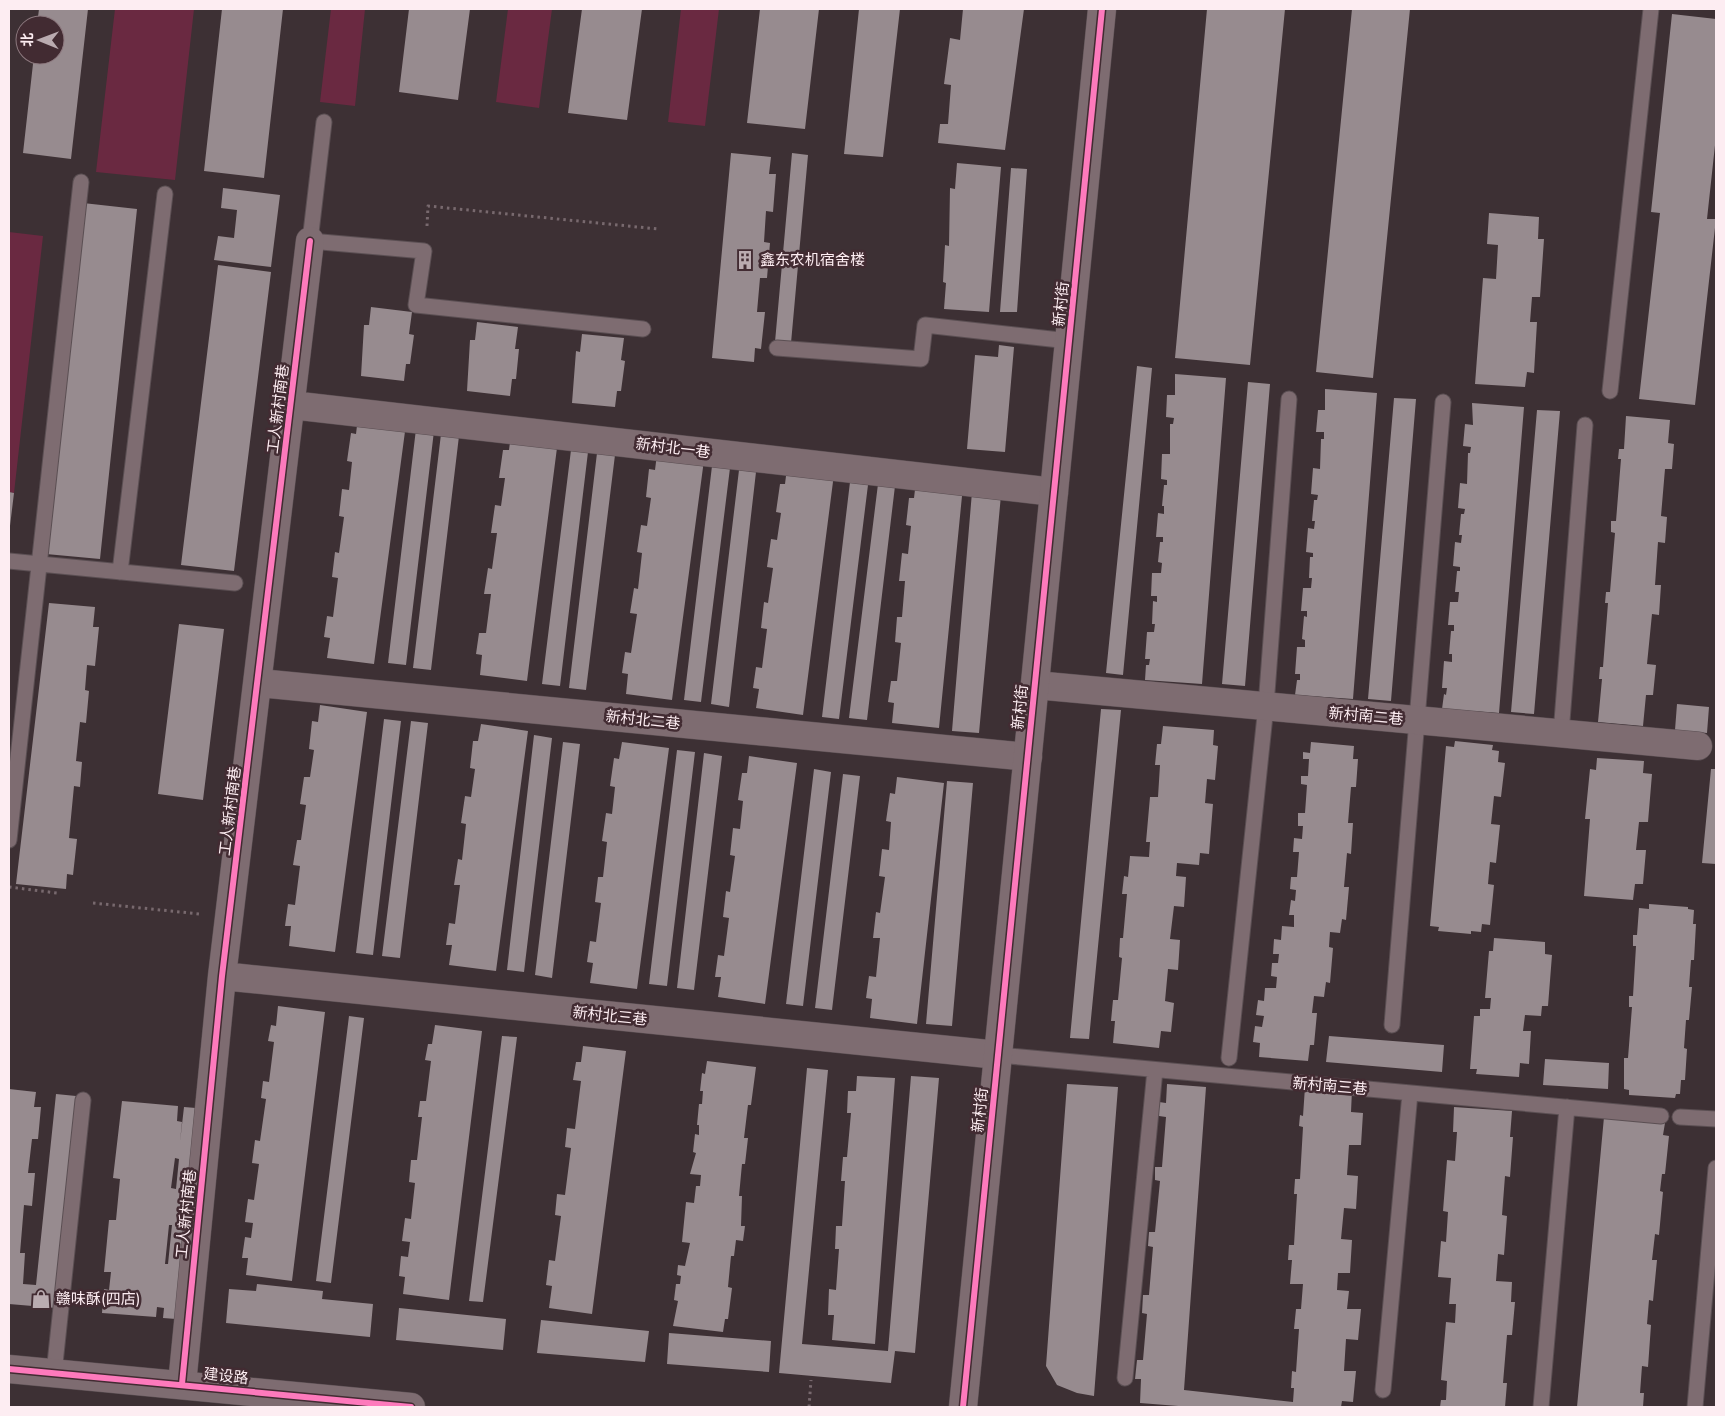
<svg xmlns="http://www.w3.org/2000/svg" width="1725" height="1416" viewBox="0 0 1725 1416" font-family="'Nunito Sans','Noto Sans SC',sans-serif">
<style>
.green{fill:#6a2941}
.building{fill:#978b8f;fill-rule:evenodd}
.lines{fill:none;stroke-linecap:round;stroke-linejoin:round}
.service-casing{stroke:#5b4f53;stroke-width:17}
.minor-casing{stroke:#5b4f53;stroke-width:29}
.tertiary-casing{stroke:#5b4f53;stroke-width:29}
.path{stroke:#78696e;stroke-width:3;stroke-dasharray:2.5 4;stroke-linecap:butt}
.service{stroke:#7e6c71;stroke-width:15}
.minor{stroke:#7e6c71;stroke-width:28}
.tertiary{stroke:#7e6c71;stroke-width:28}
.cycleway-casing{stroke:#422b32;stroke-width:9}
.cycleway{stroke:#fd7abc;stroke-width:6}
.labels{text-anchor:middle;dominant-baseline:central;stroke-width:5;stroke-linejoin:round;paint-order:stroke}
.poi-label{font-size:15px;fill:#fdedf2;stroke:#422b32;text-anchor:start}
.street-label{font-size:15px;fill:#fdedf2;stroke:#422b32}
</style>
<rect width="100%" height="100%" fill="#3d3034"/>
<path class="green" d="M115 9H194L175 180 96 172Z
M331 9H365L355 106 320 102Z
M508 9H552L539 108 496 102Z
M681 9H719L705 126 668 122Z
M9 232 43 236 14 493 9 492Z"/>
<path class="building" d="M39 9H88L71 159 23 153 34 55H55V25H37Z
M222 9H283L264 178 204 171Z
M409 9H470L458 100 399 92Z
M582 9H642L627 120 568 113Z
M760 9H819L805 129 747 123Z
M859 9H900L883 157 844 154Z
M963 9H1024L1005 150 938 143 940 124H948L951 85 944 84 950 38 960 40Z
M1207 9H1285L1250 365 1175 358Z
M1352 9H1410L1373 378 1316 372Z
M1672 14 1716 19V136L1707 219H1716L1695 405 1639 399 1660 213 1651 212Z
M731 153 771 157 769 174H776L773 212 766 211 764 242 770 243 767 278H760L757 312H765L761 349 755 348 754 362 712 358Z
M792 153 808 155 791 343 775 342Z
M957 163 1001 167 989 312 944 309 946 283 943 282 945 245 949 246 950 188 955 189Z
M1011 168 1027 169 1017 312H1000Z
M223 188 280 195 271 267 214 260 218 236 234 238 237 210 221 208Z
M83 203 137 209 100 559 46 554Z
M1489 213 1539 217 1538 239H1544L1540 297H1532L1530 322H1537L1534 373 1527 372 1525 387 1475 384 1483 278 1496 279 1498 245 1487 244Z
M218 265 271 272 234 571 181 565Z
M371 307 412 312 409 334 414 335 410 364H406L404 381 361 376 364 325H369Z
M477 322 518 327 515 349H519L516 379H512L510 396 467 391 470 340H475Z
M582 334 624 338 621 360 625 361 621 391H617L615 407 572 403 576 351 580 352Z
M999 345 1014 347 1005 452 967 449 975 355 998 357Z
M1137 366 1152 368 1123 675 1106 673Z
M1175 374 1226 378 1202 684 1145 680 1146 665H1149L1150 659H1145L1147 632H1154L1155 624H1152L1153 601 1157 602V596H1151L1152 573H1161L1162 563 1158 562 1160 542H1163V537H1156L1158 513 1164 514V506H1162L1164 485H1167V480L1161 479 1162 454H1170V424H1173L1174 418 1166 417 1167 395H1175Z
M1248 382 1270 384 1245 686 1222 684Z
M1325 389 1377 393 1353 699 1295 695 1297 680H1300V674H1295L1297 647H1305V640L1302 639 1304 616 1307 617V611H1301L1303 588H1311L1312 578H1309L1310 557H1313V553L1306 552 1308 528 1314 529 1315 521H1312L1314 500H1317L1318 495 1311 494 1313 468 1320 469 1321 439H1324V432H1316L1318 410H1325Z
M1394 398 1416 399 1391 701 1368 699Z
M1472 403 1524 407 1499 713 1442 709 1444 694 1446 695 1447 688H1442L1444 661 1452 662V654H1449L1451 631H1454V625H1448L1450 602H1458L1459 592H1455L1457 571H1460V567L1453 566 1455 542 1461 543 1462 535H1459L1461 514H1464L1465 509 1458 508 1460 483 1467 484 1468 453H1470L1471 447 1463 446 1465 424 1473 425Z
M1537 410 1560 411 1534 714 1511 712Z
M1626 416 1670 420 1668 443 1674 444 1672 469H1665L1661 516 1667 517 1665 543 1658 542 1655 585H1661L1659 615 1652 614 1647 664 1656 665 1653 695H1646L1643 726 1598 722 1602 679H1599L1600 667H1603L1608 603H1605L1606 592H1610L1615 533 1611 532V521H1616L1621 459H1618L1619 449H1624Z
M358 417 406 424 374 664 327 658 330 638 324 637 327 616 333 617 338 578 332 577 335 552 339 553 344 517 339 516 342 489 349 490 352 462 347 461 351 433 356 434Z
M416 429 434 431 406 665 388 663Z
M441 434 459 436 431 670 413 668Z
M511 434 558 440 527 681 480 675 482 655 476 654 479 633H486L491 594H484L488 568 492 569 497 533H491L495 505 501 506 505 478H499L503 450H509Z
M571 450 588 452 560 686 542 684Z
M597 453 615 455 586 690 569 688Z
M657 454 704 460 672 700 626 694 628 674 622 673 625 652 631 653 637 614 630 613 634 588 638 589 642 553 637 552 641 525 647 526 651 498 646 497 649 469 655 470Z
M712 466 730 468 701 702 684 700Z
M787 468 834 474 803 715 756 708 759 689 753 688 756 667 762 668 767 629 761 628 764 602 768 603 773 568 767 567 771 539 777 540 781 513 776 512 780 484H785Z
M739 470 756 472 729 707 711 704Z
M916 481 963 486 939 728 892 723 894 703 888 702 891 681H897L901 643 895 642 897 617H902L905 581H899L902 553 908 554 911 526 906 525 909 498H914Z
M850 482 868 485 839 719 822 717Z
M878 484 895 486 867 720 849 718Z
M9 492 14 493 10 526H9Z
M972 492 1001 495 979 733 952 731Z
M49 603 95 607 93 627H99L95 666 87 665 85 690 89 691 86 723 80 722 76 761 82 762 80 787 74 786 69 838 77 839 73 875 67 874 66 889 16 884Z
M179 624 224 629 203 800 158 794Z
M1677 704 1709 707 1707 733 1675 730Z
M320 705 367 712 335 952 289 946 291 926H285L288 904 295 905 300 866 293 865 297 840H301L306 805 300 804 304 777H310L314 750 309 749 312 721 318 722Z
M1101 709 1121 710 1089 1039 1070 1038Z
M384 719 401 721 373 955 356 953Z
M411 721 428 723 400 958 382 956Z
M481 724 528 731 496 971 449 965 452 945H446L449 923 455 924 460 885H454L458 859 462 860 466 824 461 823 465 796 471 797 475 769 470 768 473 741H478Z
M1163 726 1214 730 1213 745 1218 746 1215 780 1207 779 1205 803 1213 804 1209 854 1200 853 1199 865 1177 863 1176 876 1186 877 1184 907 1174 906 1170 939 1180 940 1178 970 1168 969 1165 1001 1174 1003 1171 1032 1161 1031 1159 1048 1113 1043 1115 1021H1111L1113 1000H1118L1122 958 1119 957 1120 938H1123L1127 894H1122L1124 876 1128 877 1130 856 1149 857 1150 842H1146L1150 797H1158L1160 765H1155L1157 744H1161Z
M534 735 552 738 524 972 507 970Z
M1455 741 1493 745 1492 750 1499 751 1498 762 1505 763 1501 797 1494 796 1491 824 1500 825 1496 863 1490 862 1488 884 1494 885 1490 925 1482 924 1481 932 1471 931V934L1438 931 1439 927 1430 926 1446 746 1454 747Z
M563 742 580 744 552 978 535 975Z
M622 742 669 748 637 989 590 983 593 963 587 962 590 941 596 942 601 903 595 902 598 877H603L607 842 602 841 606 813 612 814 615 787 610 786 614 758 619 759Z
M1311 742 1354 746 1353 759H1358L1356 787H1351L1348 823H1353L1351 854 1347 853 1344 887H1349L1346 920 1342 919 1340 933 1330 932 1329 947 1333 948 1330 983 1326 982 1324 997 1314 996 1312 1013H1317L1314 1045H1310L1308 1061 1259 1057 1260 1043 1253 1042 1255 1026 1262 1027 1264 1016 1256 1015 1258 1000 1264 1001 1265 988H1276L1277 977 1271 976 1272 963H1278L1279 954H1273L1274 939 1281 940 1282 926 1294 927V915H1289L1291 900 1295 901 1296 890 1290 889 1291 877H1297L1299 852H1293L1294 838 1302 839 1303 826H1298V813H1305L1307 785 1301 784V776H1308L1309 759H1303V752L1310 753Z
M677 750 695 752 667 986 649 984Z
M704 753 722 756 694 990 677 988Z
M749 756 797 763 765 1004 718 997 721 977H715L718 955 724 956 729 918 723 917 726 891 730 892 735 856 730 855 733 828 740 829 743 801 738 800 742 773H747Z
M1597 758 1644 761 1643 773 1652 774 1648 822H1639L1636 850H1646L1643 884H1635L1633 900 1584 896 1590 819H1585L1590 769 1596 770Z
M814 769 831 772 803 1006 786 1004Z
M1711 769H1716V864L1702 863Z
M843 774 860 776 832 1010 815 1008Z
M897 777 944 783 917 1024 870 1018 872 999 866 998 869 976 876 977 880 938H873L876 912 880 913 885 877 879 876 882 849 889 850 891 822 886 821 890 793 895 794Z
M947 781 973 783 952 1026 926 1024Z
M1649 904 1688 907V909L1694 910 1693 924H1696L1694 960H1691L1689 987H1692L1689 1020H1686L1684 1048 1687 1049 1685 1080H1681L1680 1094H1676L1675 1098 1629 1095V1090L1624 1089V1058H1628L1632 1007H1629V996H1633L1636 946H1633V935H1637L1639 908 1649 909Z
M1494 938 1545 942V954L1552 955 1548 1006H1542L1541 1016 1525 1015 1523 1031H1531L1529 1064 1520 1063 1519 1077 1476 1074 1477 1069H1470L1474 1016H1480V1009H1490L1491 998H1485L1489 951H1493Z
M278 1006 325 1012 292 1281 246 1275 248 1258H242L245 1237 251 1238 253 1223 245 1222 248 1199 254 1200 259 1164 252 1163 255 1140 260 1141 266 1099 261 1098 263 1081 269 1082 274 1042 268 1041 271 1025 276 1026Z
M349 1016 364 1018 331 1283 316 1281Z
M435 1025 482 1031 449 1300 403 1294 405 1277 399 1276 401 1256 408 1257 410 1242 402 1241 405 1218 411 1219 415 1183 409 1182 411 1160H417L422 1117H418L420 1101H426L431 1061 425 1060 428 1044H432Z
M502 1036 517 1037 483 1302 469 1301Z
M1329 1036 1444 1045 1442 1072 1326 1062Z
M583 1046 626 1051 592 1314 549 1308 552 1286 546 1285 549 1260 555 1261 561 1216 555 1215 557 1194 565 1195 571 1148 565 1147 567 1128 575 1129 581 1081 573 1080 576 1062H581Z
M1545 1059 1609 1063 1608 1089 1543 1085Z
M707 1061 756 1067 751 1105H748L744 1138H748L745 1164H742L739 1196H742L741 1226H745L743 1241 736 1240 734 1256H731L728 1287 732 1288 728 1319H725L723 1332 673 1326 678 1301 674 1300 676 1284H680L681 1276 677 1275 678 1265 685 1266 690 1243 682 1242 686 1202 694 1203 696 1186H700L701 1175 690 1174 696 1153 693 1152 695 1134 699 1135V1125H697L699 1104H702L703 1091H700L702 1073 705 1074Z
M807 1068 828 1070 802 1344 888 1351 911 1076 939 1078 915 1353 895 1351 891 1383 779 1373Z
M857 1076 895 1078 875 1344 832 1340 834 1315H828L829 1289 836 1290 839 1249H835L836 1226H842L845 1181H841L843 1157H847L851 1113H847L848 1091H856Z
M1067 1084 1118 1087 1094 1396 1077 1393 1057 1385 1046 1366Z
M1167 1084 1206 1087 1184 1390 1293 1402 1294 1388H1291L1292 1371 1296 1372 1299 1329H1294L1296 1309H1301L1303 1284H1290L1292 1260H1288L1289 1245H1294L1297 1194H1294L1295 1179H1300L1303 1127 1299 1126 1300 1115 1303 1116 1305 1087 1352 1090 1351 1112 1363 1113 1361 1145H1349L1347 1175 1358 1176 1356 1209 1344 1208 1341 1239 1352 1240 1350 1273H1338L1337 1290 1349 1291 1347 1309H1361L1358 1340 1346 1339 1344 1371H1356L1353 1402 1342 1401 1341 1407H1191L1140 1403 1141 1379H1135L1137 1360H1143L1147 1314 1142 1313 1143 1295H1149L1153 1247 1148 1246 1149 1232H1155L1160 1181 1155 1180V1167H1162L1166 1117 1159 1116V1102L1166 1103Z
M9 1089 36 1092 34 1107H41L38 1139H32L28 1173H35L32 1206 24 1205 20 1253H25L23 1284 36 1285 56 1094 76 1096 56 1308 9 1304Z
M122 1101 178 1106 177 1121 182 1122 180 1142 184 1107 196 1108 176 1319 163 1318 164 1308 157 1307 156 1317 102 1313 104 1289 109 1290 111 1272H104L109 1220H116L120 1179 113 1178ZM175 1158 179 1159 176 1189 171 1188ZM169 1225H172L168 1264H165Z
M1454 1107 1512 1111 1510 1137H1513L1510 1177 1505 1176 1502 1215 1507 1216 1504 1255 1498 1254 1496 1281 1512 1282 1511 1302H1515L1512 1335H1507L1503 1383H1507L1505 1407H1440L1441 1400H1446L1447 1381 1441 1380 1446 1322 1455 1323 1456 1304H1449L1451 1278 1438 1277 1441 1241 1446 1242 1448 1212 1443 1211 1447 1160 1455 1161 1457 1132H1453Z
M1604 1117 1665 1123 1663 1135 1669 1136 1665 1174H1662L1660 1191 1663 1192 1659 1235 1655 1234 1652 1260H1657L1653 1301 1649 1300 1647 1324 1651 1325 1648 1367 1642 1366 1640 1393H1644L1643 1407H1577Z
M257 1284 323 1291 322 1299 373 1304 370 1337 226 1323 229 1289 256 1291Z
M399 1308 506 1319 503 1350 396 1340Z
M541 1320 649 1331 645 1362 537 1353Z
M669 1333 771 1341 769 1372 667 1364Z"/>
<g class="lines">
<g class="service-casing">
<path id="service" d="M324 122 310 241 424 251 416 305 643 329
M777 348 921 359 925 325 1069 341
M1610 391 1651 9
M9 561 235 583
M120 572 165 194
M1561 734 1585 425
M9 840 81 182
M1392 1025 1443 402
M998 1055 1661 1116
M1229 1058 1266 706 1289 399
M1680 1117 1716 1119
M54 1373 83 1100
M1125 1378 1155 1070
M1383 1390 1410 1093
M1541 1407 1567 1107
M1695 1407 1716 1168"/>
</g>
<g class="minor-casing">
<path id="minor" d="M291 405 1054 492
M259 683 1028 757
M1035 685 1698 746
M222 976 998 1055
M182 1384 222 976 310 241"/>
</g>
<g class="tertiary-casing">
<path id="tertiary" d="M9 1369 411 1407
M963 1407 1102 9"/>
</g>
<path class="path" d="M427 226 428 206 658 229
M9 887 57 893
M93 903 200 914
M809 1407 811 1380"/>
<use href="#service" class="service"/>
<use href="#minor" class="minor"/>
<use href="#tertiary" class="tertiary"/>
<g class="cycleway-casing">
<path id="cycleway" d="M9 1369 411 1407
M182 1384 222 976 310 241
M963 1407 1102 9"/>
</g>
<use href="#cycleway" class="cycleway"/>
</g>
<defs>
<g id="building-bare" transform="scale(1.5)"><path d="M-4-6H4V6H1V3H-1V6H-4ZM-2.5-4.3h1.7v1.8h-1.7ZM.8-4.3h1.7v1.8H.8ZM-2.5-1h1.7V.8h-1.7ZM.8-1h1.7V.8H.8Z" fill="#baabb0" stroke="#422b32" stroke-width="2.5" paint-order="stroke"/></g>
<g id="shop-bare" transform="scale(1.5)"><path d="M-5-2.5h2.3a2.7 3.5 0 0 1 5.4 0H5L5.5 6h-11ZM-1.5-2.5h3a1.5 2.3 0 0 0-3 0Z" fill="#baabb0" stroke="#422b32" stroke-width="2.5" paint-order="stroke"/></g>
</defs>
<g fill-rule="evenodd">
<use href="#building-bare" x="745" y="260"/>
<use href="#shop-bare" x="41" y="1299"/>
</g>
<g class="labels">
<g class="poi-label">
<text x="760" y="260">鑫东农机宿舍楼</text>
<text x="56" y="1299">赣味酥(四店)</text>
</g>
<g class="street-label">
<text transform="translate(1061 304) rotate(-84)">新村街</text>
<text transform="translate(278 409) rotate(-83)">工人新村南巷</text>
<text transform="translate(673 448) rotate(7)">新村北一巷</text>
<text transform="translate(1020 707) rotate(-84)">新村街</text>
<text transform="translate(1366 716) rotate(5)">新村南二巷</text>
<text transform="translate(643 720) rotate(6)">新村北二巷</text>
<text transform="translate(230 811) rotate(-83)">工人新村南巷</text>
<text transform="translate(610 1016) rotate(6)">新村北三巷</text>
<text transform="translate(1330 1086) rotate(5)">新村南三巷</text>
<text transform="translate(980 1110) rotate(-84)">新村街</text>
<text transform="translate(186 1214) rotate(-84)">工人新村南巷</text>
<text transform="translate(226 1376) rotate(6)">建设路</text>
</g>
</g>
<rect width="1725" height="1416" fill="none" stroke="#fdedf2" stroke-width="20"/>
<g transform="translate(40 40) rotate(271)"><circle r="24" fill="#422b32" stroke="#8d797f"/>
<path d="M0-4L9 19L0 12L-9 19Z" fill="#baabb0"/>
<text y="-8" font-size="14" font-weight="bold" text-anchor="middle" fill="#fdedf2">北</text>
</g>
</svg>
